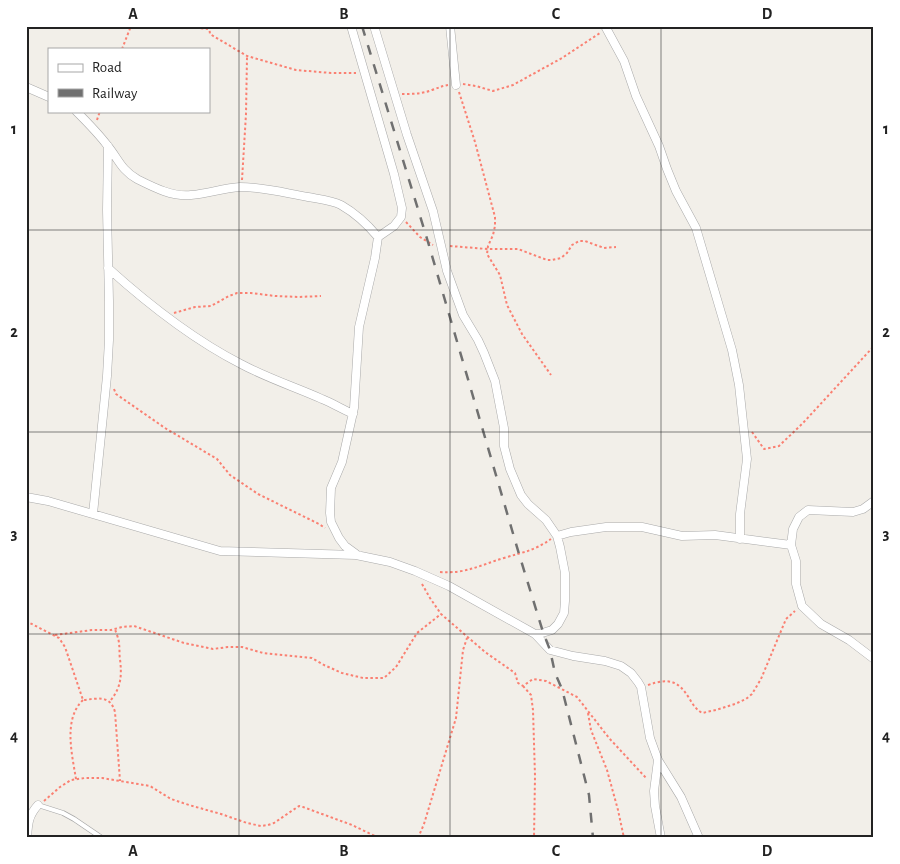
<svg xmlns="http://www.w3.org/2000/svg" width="900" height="864" viewBox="0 0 900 864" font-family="'Alegreya Sans',sans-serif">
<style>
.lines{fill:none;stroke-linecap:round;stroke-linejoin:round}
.lane-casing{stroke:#a9a9a9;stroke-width:5.5}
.street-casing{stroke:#a9a9a9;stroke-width:9}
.path{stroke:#fa8072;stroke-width:2;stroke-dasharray:2.5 2.5;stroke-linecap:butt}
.lane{stroke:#fff;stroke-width:4}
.street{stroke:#fff;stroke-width:8}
.rail{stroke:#707070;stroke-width:2.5;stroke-dasharray:10 10;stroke-linecap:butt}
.grid{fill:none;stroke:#222;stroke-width:1;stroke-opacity:0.55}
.neatline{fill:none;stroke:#222;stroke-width:2}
.grid-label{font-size:16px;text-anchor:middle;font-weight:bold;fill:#222}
</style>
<rect width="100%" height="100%" fill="#f2efe9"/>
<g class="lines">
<g class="lane-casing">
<path id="lane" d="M38 805 63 813 74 819 102 838"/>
</g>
<g class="street-casing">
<path id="street" d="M351 26 394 174 402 208 401 217 394 226 378 237
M374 26 407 135 433 211 447 271 463 315 478 340 484 353 495 381 504 428V446L510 469 521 495 528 504 546 520 557 536 560 547 565 573V601L564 613 558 624 552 630 539 634H535
M450 26 456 85
M605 26 624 61 636 96 659 146 667 169 676 191 696 228 732 350 739 385 747 459 740 514V539
M26 87 49 97
M76 111C87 122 98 133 107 145 118 158 121 170 137 179 153 187 172 197 191 195 207 194 223 188 240 187 263 187 285 193 308 197 318 199 331 200 341 205 355 213 368 225 378 237L375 258 359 327 354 408 342 462 331 488 330 513 331 522 339 538 345 546 356 554
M108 268C149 305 192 339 241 364 267 378 295 387 322 399 332 403 342 409 353 414
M26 497 48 501 220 551 356 555 390 562 415 571 449 586 535 634 550 650 573 656 605 661 621 666 631 673 638 682 641 687 650 738 658 760 681 797 699 838
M874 501 863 509 853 512 808 510 799 517 793 529 791 545 796 561V584L802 606 821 624 849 640 874 659
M93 514 107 376 109 340V301L107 210 108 146
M557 536 571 532 606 527H642L682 536 715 535 791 545
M658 760 654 791 655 806 661 838
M27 838C28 824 28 816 38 805"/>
</g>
<path class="path" d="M181 26 208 29
M209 26 210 34 247 56 296 70 331 73H356
M122 49 131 26
M463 84 476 86 493 91 513 85 562 58 600 33
M459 92 475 142 495 217V226L493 235 488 246 487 254 500 275 507 305 522 334 551 375
M402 94C412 94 422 94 432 90 438 88 442 86 448 85
M97 120 100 111
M242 180 246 114 247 57
M406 222 420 237 433 245
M450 246 487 249H518L547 260H552L561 258 567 253 572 245 579 241H585L604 248 616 247
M174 313 195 307 211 306 229 296 237 293H251L275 296 299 297 321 296
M114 389 116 394 165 428 217 459 230 475 258 494 319 524 325 528
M752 432 764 449 779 446 803 423 874 346
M440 572C466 574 480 565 504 558 523 552 534 551 551 539
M422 584 430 598 441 614 485 652 515 673 518 683 523 686 533 679 546 681 577 697 609 738 647 779
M26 621 59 638 65 647 83 700C97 699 110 694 115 712L120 781
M55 635 92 630H111L122 627 134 626 184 643 213 649 228 647H242L263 653 312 658 324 665 342 673 363 678H384L396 667 417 633 441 614
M648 685C668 678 678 680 689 698 693 705 696 709 702 713L716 710 735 704 746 699 752 694 761 679 786 619 795 611
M523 686 531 695 533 710 535 776 534 838
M111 700C121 687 122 676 120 659 119 654 120 649 119 644 119 639 116 633 115 629
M588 713 591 730 607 770 618 810 624 838
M76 779C72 754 63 719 83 700
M44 801 60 787 71 780 85 778H102L150 786 171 799 189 805 221 814 247 823 261 826 268 825 274 823 296 808 299 806 303 807 352 825 379 838
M418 838 424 824 456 718 463 650 467 638"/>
<use href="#lane" class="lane"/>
<use href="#street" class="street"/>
<path class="rail" d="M362 26 428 242 519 554 543 632 550 650 555 673 562 689 589 795 593 838"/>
</g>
<path class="grid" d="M239 26V838M450 26V838M661 26V838M26 230H874M26 432H874M26 634H874"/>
<rect width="900" height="864" fill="none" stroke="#ffffff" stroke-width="55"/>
<rect x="48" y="48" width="162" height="65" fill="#ffffff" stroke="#a7a7a7"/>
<rect x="58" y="64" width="25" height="8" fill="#ffffff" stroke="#a7a7a7"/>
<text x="92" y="72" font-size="15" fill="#222222">Road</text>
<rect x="58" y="89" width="25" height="8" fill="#707070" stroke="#a7a7a7"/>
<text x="92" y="98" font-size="15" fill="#222222">Railway</text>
<rect x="28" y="28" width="844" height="808" class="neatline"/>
<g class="grid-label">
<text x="133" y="19">A</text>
<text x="344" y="19">B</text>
<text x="556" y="19">C</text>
<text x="767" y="19">D</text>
<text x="14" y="134">1</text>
<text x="886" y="134">1</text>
<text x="14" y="337">2</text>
<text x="886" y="337">2</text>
<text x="14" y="539">3</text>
<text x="886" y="539">3</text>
<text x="14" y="741">4</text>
<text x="886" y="741">4</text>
<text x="133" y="856">A</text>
<text x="344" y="856">B</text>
<text x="556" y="856">C</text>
<text x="767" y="856">D</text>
</g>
</svg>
